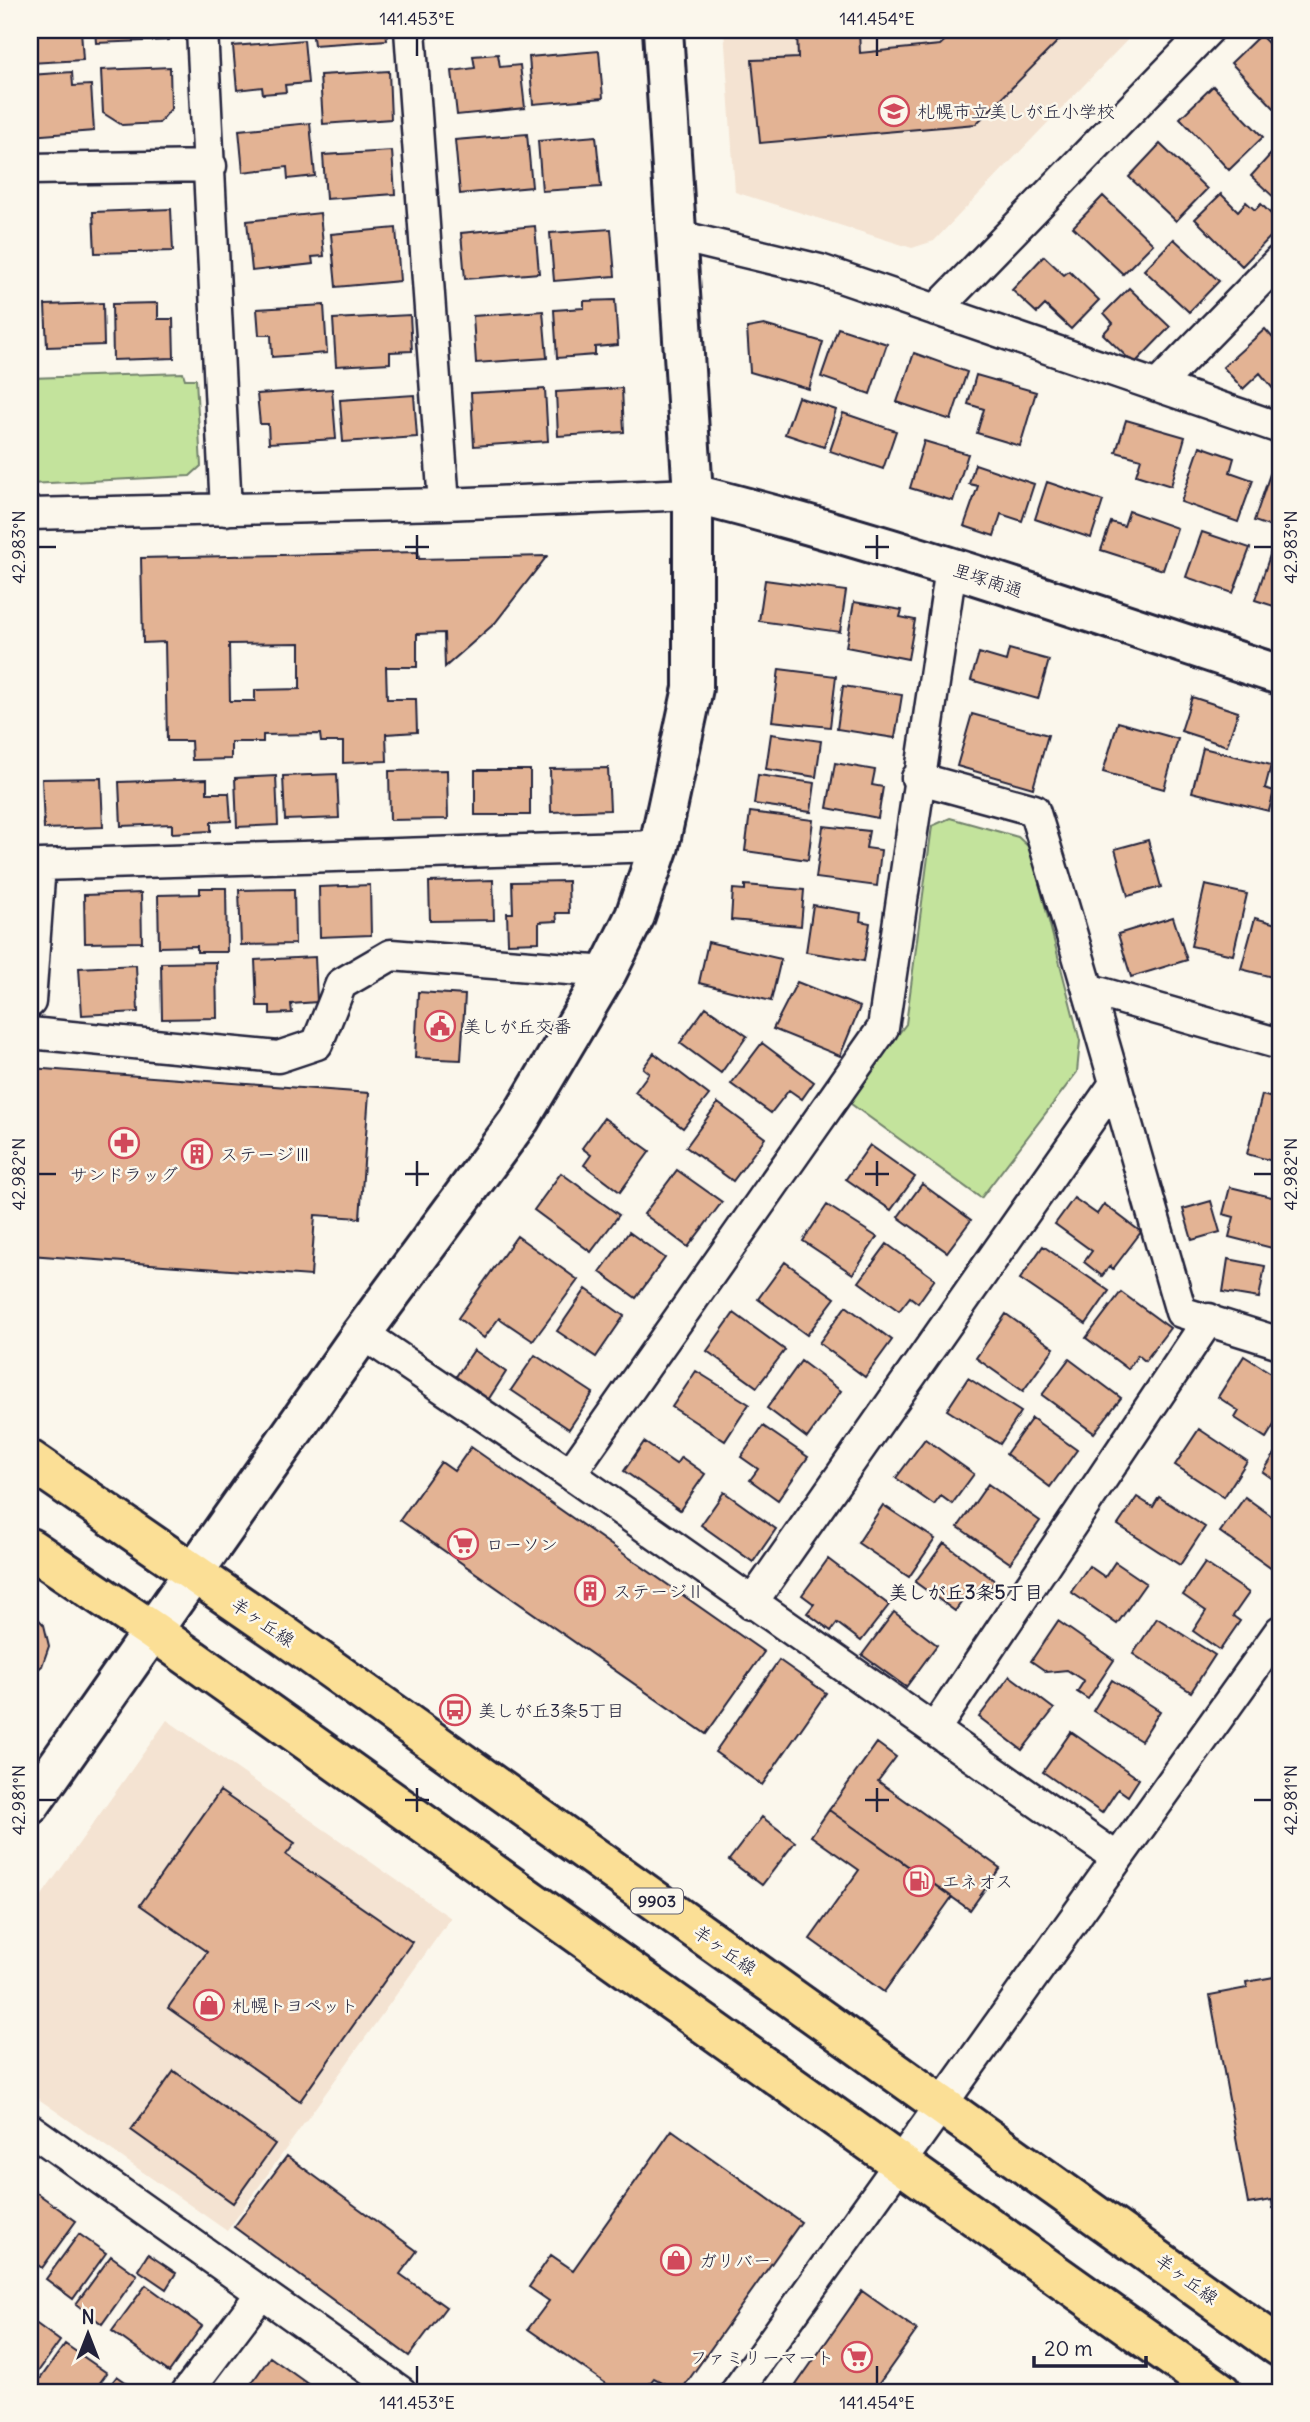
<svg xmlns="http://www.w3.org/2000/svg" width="1310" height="2422" viewBox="0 0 1310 2422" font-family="Delius,'Klee One',sans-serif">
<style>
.built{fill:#f4e3d2}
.green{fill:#c3e39c;stroke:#72826c;stroke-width:2}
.building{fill:#e3b394;stroke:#22223b;stroke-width:2;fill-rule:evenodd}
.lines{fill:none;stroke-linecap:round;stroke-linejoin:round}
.street-casing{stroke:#22223b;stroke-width:35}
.secondary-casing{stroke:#22223b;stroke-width:44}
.primary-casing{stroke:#22223b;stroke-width:44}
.street{stroke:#fbf7ec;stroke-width:30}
.secondary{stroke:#fbf7ec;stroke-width:38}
.primary{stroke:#fbdf96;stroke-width:38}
.ticks{fill:none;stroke:#22223b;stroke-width:2.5}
.labels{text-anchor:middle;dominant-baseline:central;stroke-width:5;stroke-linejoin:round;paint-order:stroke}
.shield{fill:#fbf7ec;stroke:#636270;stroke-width:2}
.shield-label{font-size:16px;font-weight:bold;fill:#22223b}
.poi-label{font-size:18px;fill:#22223b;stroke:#fbf7ec;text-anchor:start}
.street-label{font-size:18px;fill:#22223b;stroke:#fbf7ec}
.neighbourhood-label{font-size:19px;font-weight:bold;fill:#22223b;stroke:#fbf7ec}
.neatline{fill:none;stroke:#22223b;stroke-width:2.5}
.ticks-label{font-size:18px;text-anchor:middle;fill:#22223b}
</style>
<rect width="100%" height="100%" fill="#fbf7ec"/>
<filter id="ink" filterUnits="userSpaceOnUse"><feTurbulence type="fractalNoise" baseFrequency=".0143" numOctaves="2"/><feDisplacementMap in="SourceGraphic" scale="14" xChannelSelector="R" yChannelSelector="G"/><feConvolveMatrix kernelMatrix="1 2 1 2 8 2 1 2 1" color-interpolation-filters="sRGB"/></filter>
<g filter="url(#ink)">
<path class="built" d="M724 30H1137L934 241 912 248 735 192Z
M167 1720 451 1918 227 2231 30 2093V1912Z"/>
<path class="green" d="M183 373 185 379H196L201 466 190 476 30 484V378Z
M950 818 1018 837 1030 848 1080 1041 1077 1072 981 1198 847 1101 906 1024 932 826Z"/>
<path class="building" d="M30 30H81L83 60 30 63Z
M95 30H169V40L96 43Z
M312 30H386L387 40 314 45Z
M797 30H859L860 53 940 45 956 30H1069L976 124 760 143 752 60 798 58Z
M1260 35 1280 55 1278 112 1231 63Z
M304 40 308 83 285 85 286 92 263 94 262 87 237 90 233 46Z
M599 51 603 98 533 104 529 57Z
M498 54 500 67 520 65 525 108 457 115 452 71 475 68 473 56Z
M170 67 171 109 159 123 122 125 103 113 101 70Z
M389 71 391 119 323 124 320 75Z
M72 72 73 86 91 85 94 131 30 136V75Z
M1213 86 1263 137 1229 170 1180 118Z
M310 123 315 176 288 179 287 167 243 172 239 130Z
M527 134 532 187 460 194 455 140Z
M596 136 601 187 542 191 538 141Z
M1160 144 1207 189 1176 221 1129 177Z
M1280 144V203L1251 176Z
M392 151 395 194 326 199 323 155Z
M1221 194 1238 211 1246 202 1255 210 1261 204 1280 223V227L1242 266 1195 219Z
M1103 196 1153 244 1123 274 1073 227Z
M171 209 173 251 95 253 93 212Z
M320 213 324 256 312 257 313 264 252 271 247 221Z
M535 226 539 273 465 279 461 233Z
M396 228 400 281 336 287 331 234Z
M611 229 615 276 554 281 550 233Z
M1174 239 1219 281 1189 312 1144 270Z
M1044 256 1064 275 1069 271 1099 300 1071 329 1045 305 1037 313 1012 290Z
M1129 288 1170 327 1134 364 1103 334 1113 323 1104 313Z
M615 300 618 345 595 347V355L557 358 554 310 584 308V301Z
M103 303 104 345 47 347 45 305Z
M158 303V319H173L174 358 113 360 112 304Z
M324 305 327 353 272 357 271 335H259L257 309Z
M543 311 547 358 476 363 473 316Z
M410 315 412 351 390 352V363L336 366 333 319Z
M764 325 823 342 809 389 750 372 747 328Z
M838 328 887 344 870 394 821 377Z
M1265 329 1280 346V384L1274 390 1260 373 1243 389 1223 367Z
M914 353 967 372 951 420 897 402Z
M976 375 1036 392 1020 446 977 433 984 409 968 404Z
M622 388 624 432 558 436 556 392Z
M332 389 336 439 269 443 268 424H260L257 394Z
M545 389 548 441 474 446 471 393Z
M414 395 417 437 343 442 340 400Z
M798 397 836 410 824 447 785 434Z
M843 413 896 431 883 469 830 451Z
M1126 420 1185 437 1171 486 1136 475 1141 459 1116 452Z
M924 441 968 454 953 501 910 488Z
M1200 446 1234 458 1230 472 1253 480 1238 522 1181 502Z
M975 464 1034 484 1022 521 1001 514 994 536 964 526 978 486 969 484Z
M1270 474 1280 477V530L1254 521Z
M1047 482 1103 501 1091 538 1035 519Z
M1129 511 1177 528 1163 570 1101 550 1111 522 1124 526Z
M1202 532 1250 548 1233 593 1186 577Z
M418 552 419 559 547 556 495 623 445 667 444 633 417 634V667H386L387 699H416L417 732 386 734 387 761 343 763V742H321L320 734 263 735V742H231V759L192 760 191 741H167L165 642 143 643 141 558ZM300 643V689L255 690V701H230L229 644Z
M1271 552 1280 555V608L1255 600Z
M765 580 846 591 840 632 759 621Z
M854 602 902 610 900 617 915 620 908 659 846 647Z
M1009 649 1049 660 1038 699 971 680 979 653 1006 661Z
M779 669 836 676 830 727 772 721Z
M843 686 902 695 895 738 837 729Z
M1192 697 1238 712 1227 746 1181 731Z
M972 714 1048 735 1033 788 957 766Z
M1118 722 1178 739 1164 789 1103 772Z
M771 734 821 741 816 777 766 769Z
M1203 748 1271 765 1265 788 1274 791 1269 811 1192 792Z
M835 763 875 770 872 785 883 787 878 818 827 808Z
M608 768 610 810 551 812 550 769Z
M447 770 448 819 390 820 389 771Z
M475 770H530V815H475Z
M337 774 339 818 285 820 283 776Z
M758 775 815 783 811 812 754 804Z
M276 776 278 825 237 827 235 778Z
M101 778 103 827 44 829 42 779Z
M207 779V793H229L231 821 211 822V831L172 833V824L121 826 119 782Z
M750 812 813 820 808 860 745 851Z
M823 826 869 831 866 848 881 850 877 886 816 878Z
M1148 840 1161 887 1128 896 1115 849Z
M493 880 494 920 430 921 429 882Z
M568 881 569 913H556L557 921 539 922V942L508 943 507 913H513L512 882Z
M370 885 371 935 320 937 319 887Z
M745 885 804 890 801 926 731 920 733 889 745 890Z
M1205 885 1247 894 1233 955 1191 946Z
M200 888H226L227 952H197V946L159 947 158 895 200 894Z
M294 889 295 944 241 945 239 890Z
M141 893 142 942 85 943 84 895Z
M813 905 861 913 860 921 870 923 864 961 806 952Z
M1173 917 1187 960 1131 977 1118 934Z
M1255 918 1280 925V979L1241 969Z
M708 942 781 959 771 1001 699 983Z
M315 957 317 1002 291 1004 292 1013 270 1014V1006H257L255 960Z
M216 962 217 1018 162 1019 161 963Z
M136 965 138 1012 82 1015 79 968Z
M797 982 860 1007 840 1056 773 1029Z
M418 992 465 995 461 1060 415 1058Z
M706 1007 747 1036 721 1073 680 1043Z
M762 1043 814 1082 802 1099 789 1090 771 1113 731 1084Z
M654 1053 709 1095 683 1128 635 1092 649 1073 643 1068Z
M30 1068 369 1093 360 1218 315 1215 311 1276 30 1255Z
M1262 1095 1280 1100V1163L1247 1154Z
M718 1103 765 1138 733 1181 686 1147Z
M604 1118 650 1151 620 1192 584 1165 591 1155 582 1148Z
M870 1145 915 1177 891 1210 846 1179Z
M677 1170 722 1202 688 1247 644 1214Z
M561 1173 619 1215 591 1252 534 1210Z
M922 1184 971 1220 947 1252 898 1217Z
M1230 1187 1280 1199V1250L1229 1237 1234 1217 1223 1214Z
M1074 1198 1097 1214 1104 1204 1141 1232 1113 1269 1110 1266 1102 1276 1084 1262 1092 1251 1055 1224Z
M1211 1201 1220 1232 1192 1240 1183 1209Z
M827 1205 877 1237 853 1274 803 1241Z
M629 1232 665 1258 636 1298 600 1272Z
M517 1236 578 1280 533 1341 499 1318 484 1338 458 1318Z
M887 1244 935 1279 918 1303 910 1297 899 1311 859 1282Z
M1043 1246 1109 1291 1086 1324 1020 1279Z
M1228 1259 1265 1266 1259 1298 1223 1292Z
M785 1262 835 1298 807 1335 758 1299Z
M586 1289 624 1316 596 1357 557 1331Z
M1121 1292 1170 1328 1145 1361 1138 1355 1128 1369 1086 1338Z
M846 1306 892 1340 865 1377 819 1343Z
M734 1313 785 1350 757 1387 707 1351Z
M1006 1314 1054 1348 1023 1391 976 1358Z
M474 1350 506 1372 488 1400 455 1378Z
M535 1355 593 1393 569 1429 511 1390Z
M1244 1356 1279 1378 1273 1387 1280 1392V1415L1266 1438 1235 1418 1239 1411 1218 1397Z
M1069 1359 1121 1398 1094 1433 1042 1395Z
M801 1361 841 1391 807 1438 767 1408Z
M696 1371 749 1404 725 1441 672 1407Z
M968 1378 1021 1412 1000 1444 947 1410Z
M1032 1418 1077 1450 1050 1487 1006 1454Z
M763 1426 808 1457 778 1500 750 1480 758 1469 741 1457Z
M1199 1429 1247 1461 1224 1497 1175 1465Z
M925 1439 974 1474 952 1504 941 1496 934 1505 896 1478Z
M644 1442 676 1464 681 1457 705 1474 680 1510 624 1471Z
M1280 1446V1484L1263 1472Z
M471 1447 764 1652 706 1734 400 1520 441 1462 454 1471Z
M988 1484 1040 1521 1010 1563 958 1527Z
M724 1492 776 1529 753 1562 701 1525Z
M1137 1497 1153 1507 1159 1497 1205 1527 1180 1565 1118 1525Z
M1245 1497 1280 1522V1557L1272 1569 1220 1532Z
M883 1505 935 1539 909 1577 858 1543Z
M944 1543 995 1581 983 1596 972 1588 955 1611 915 1582Z
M828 1559 889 1605 861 1641 837 1623 831 1631 807 1613 814 1604 802 1595Z
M1115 1562 1146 1583 1117 1624 1071 1592 1089 1566 1105 1577Z
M1205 1563 1249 1593 1233 1616 1240 1621 1220 1650 1193 1631 1206 1611 1183 1595Z
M30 1610 44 1625 49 1646 42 1666 35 1672V1680H30Z
M894 1612 937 1645 906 1687 862 1655Z
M1157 1618 1215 1655 1191 1692 1133 1654Z
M1058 1621 1114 1660 1088 1699 1077 1692 1084 1681 1067 1670 1047 1672 1031 1661Z
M779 1660 826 1693 762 1785 715 1752Z
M1010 1676 1054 1709 1022 1750 979 1717Z
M1112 1680 1160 1711 1141 1741 1093 1711Z
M1071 1732 1139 1779 1128 1796 1118 1789 1102 1813 1043 1772Z
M877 1743 896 1757 878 1781 1000 1868 970 1910 829 1810Z
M220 1791 295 1843 286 1855 412 1942 300 2101 168 2008 207 1952 140 1905Z
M829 1810 952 1897 884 1992 810 1939 859 1870 811 1836Z
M762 1817 795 1842 762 1885 729 1860Z
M1274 1977 1275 1984 1280 1983V2207L1273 2208 1272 2200 1248 2204 1210 1995 1247 1988 1246 1982Z
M174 2071 275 2144 233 2203 131 2130Z
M672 2130 801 2222 680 2392 654 2378 643 2392H618L528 2329 549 2301 529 2287 551 2255 573 2270Z
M287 2156 417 2251 400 2274 446 2307 409 2356 234 2227Z
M30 2188 76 2221 42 2268 30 2259Z
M79 2234 106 2253 73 2299 46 2279Z
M148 2254 176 2273 166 2289 138 2270Z
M111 2256 137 2275 102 2324 76 2304Z
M146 2285 202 2326 169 2372 112 2331Z
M862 2291 917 2330 873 2392H807L796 2385Z
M30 2319 60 2341 30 2383Z
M65 2344 107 2373 93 2392H38L33 2389Z
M270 2357 319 2392H262L251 2384Z
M117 2376 140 2392H105Z"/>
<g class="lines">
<g class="street-casing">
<path id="street" d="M202 30 226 510
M410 30 444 504
M30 169 211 166
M678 236 820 270 1280 428
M936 310 1208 30
M1157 386 1280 260
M30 514 444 504 693 494
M917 778 1034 810C1086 976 1132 1144 1181 1312L1280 1343
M1091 990 1280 1044
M30 1002 40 865 659 846
M30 1033 278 1057 317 1044 341 984 391 955 607 972
M362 1333 570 1474 1117 1858
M570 1474 883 1028 951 568
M751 1604 1114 1085
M934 1730 1209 1319
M30 2129 401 2392
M187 2392 261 2294
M736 2392 1280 1631"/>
</g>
<g class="secondary-casing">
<path id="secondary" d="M693 494C892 543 1086 612 1280 675
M30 1805 362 1333 520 1119 607 972 635 916 659 846 693 688V494L663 30"/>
</g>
<g class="primary-casing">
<path id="primary" d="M30 1460 285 1636 1280 2347
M30 1548 153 1631 1221 2392"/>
</g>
<use href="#street" class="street"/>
<use href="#secondary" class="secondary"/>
<use href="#primary" class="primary"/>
</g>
</g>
<path class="ticks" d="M417 38V56M877 38V56M417 535V559M877 535V559M38 547H56M405 547H429M865 547H889M1254 547H1272M417 1161V1186M877 1161V1186M38 1174H56M405 1174H429M865 1174H889M1254 1174H1272M417 1788V1812M877 1788V1812M38 1800H56M405 1800H429M865 1800H889M1254 1800H1272M417 2366V2384M877 2366V2384"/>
<defs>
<g id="school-ring" transform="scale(1.575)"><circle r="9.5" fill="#fbf7ec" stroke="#d1495b" stroke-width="1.5"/><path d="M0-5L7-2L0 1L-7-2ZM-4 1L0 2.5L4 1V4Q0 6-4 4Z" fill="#d1495b"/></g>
<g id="civic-ring" transform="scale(1.575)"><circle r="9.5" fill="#fbf7ec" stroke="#d1495b" stroke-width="1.5"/><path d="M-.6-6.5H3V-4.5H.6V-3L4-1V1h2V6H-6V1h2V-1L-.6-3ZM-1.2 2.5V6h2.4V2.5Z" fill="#d1495b"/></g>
<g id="pharmacy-ring" transform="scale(1.575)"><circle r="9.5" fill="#fbf7ec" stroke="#d1495b" stroke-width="1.5"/><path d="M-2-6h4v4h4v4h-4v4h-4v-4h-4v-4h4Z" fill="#d1495b"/></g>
<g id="building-ring" transform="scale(1.575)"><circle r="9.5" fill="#fbf7ec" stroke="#d1495b" stroke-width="1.5"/><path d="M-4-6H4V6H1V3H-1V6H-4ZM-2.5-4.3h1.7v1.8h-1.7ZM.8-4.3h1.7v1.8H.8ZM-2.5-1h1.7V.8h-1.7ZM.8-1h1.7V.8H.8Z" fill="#d1495b"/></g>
<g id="supermarket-ring" transform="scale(1.575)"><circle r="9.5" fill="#fbf7ec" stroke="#d1495b" stroke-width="1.5"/><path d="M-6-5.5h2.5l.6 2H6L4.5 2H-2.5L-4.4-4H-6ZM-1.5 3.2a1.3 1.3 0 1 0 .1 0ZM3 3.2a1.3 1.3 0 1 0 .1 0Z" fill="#d1495b"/></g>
<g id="bus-ring" transform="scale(1.575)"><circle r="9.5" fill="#fbf7ec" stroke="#d1495b" stroke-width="1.5"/><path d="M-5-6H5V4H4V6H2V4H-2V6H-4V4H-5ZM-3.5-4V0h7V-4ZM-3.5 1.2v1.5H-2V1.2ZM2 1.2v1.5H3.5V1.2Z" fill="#d1495b"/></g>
<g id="fuel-ring" transform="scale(1.575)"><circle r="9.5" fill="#fbf7ec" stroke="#d1495b" stroke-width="1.5"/><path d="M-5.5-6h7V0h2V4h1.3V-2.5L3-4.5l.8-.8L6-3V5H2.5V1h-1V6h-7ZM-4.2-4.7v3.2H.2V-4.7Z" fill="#d1495b"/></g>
<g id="shop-ring" transform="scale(1.575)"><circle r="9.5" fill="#fbf7ec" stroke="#d1495b" stroke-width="1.5"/><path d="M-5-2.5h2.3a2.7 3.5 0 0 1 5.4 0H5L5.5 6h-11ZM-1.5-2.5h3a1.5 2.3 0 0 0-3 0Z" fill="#d1495b"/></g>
</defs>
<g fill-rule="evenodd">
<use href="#school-ring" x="894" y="111"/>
<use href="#civic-ring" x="440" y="1026"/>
<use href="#pharmacy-ring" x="124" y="1143"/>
<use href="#building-ring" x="197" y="1154"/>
<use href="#supermarket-ring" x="463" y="1544"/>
<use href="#building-ring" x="590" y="1591"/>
<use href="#bus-ring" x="455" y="1710"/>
<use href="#fuel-ring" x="919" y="1881"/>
<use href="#shop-ring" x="209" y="2005"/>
<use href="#shop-ring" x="676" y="2260"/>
<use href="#supermarket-ring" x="857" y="2357"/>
</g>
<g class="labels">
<rect class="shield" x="631" y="1888.5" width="52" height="25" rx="5"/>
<g class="shield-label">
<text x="657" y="1901">9903</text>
</g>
<g class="poi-label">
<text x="917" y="111">札幌市立美しが丘小学校</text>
<text x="463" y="1026">美しが丘交番</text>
<text x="220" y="1154">ステージⅢ</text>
<text x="124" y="1174" text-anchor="middle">サンドラッグ</text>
<text x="486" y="1544">ローソン</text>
<text x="613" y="1591">ステージⅡ</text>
<text x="478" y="1710">美しが丘3条5丁目</text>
<text x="942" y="1881">エネオス</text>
<text x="232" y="2005">札幌トヨペット</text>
<text x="699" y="2260">ガリバー</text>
<text x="834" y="2357" text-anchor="end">ファミリーマート</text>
</g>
<g class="street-label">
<text transform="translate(988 580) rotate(18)">里塚南通</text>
<text transform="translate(263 1622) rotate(34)">羊ヶ丘線</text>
<text transform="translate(725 1950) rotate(35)">羊ヶ丘線</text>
<text transform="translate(1187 2279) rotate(36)">羊ヶ丘線</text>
</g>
<g class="neighbourhood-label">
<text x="966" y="1592">美しが丘3条5丁目</text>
</g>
</g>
<rect width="1310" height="2422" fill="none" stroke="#fbf7ec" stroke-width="77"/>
<g transform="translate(88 2334)" stroke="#fbf7ec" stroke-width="5" paint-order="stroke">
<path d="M0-5L12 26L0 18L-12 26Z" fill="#22223b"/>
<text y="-10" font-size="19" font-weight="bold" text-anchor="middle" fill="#22223b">N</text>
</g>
<path d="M1034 2356v10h112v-10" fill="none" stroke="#22223b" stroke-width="3.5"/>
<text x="1044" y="2356" font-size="21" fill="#22223b" stroke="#fbf7ec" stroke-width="5" paint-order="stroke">20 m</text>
<rect x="38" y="38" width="1234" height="2346" class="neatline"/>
<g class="ticks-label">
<text x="417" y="25">141.453°E</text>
<text x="877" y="25">141.454°E</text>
<text transform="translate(19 547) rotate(-90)" y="6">42.983°N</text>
<text transform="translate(1291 547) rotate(-90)" y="6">42.983°N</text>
<text transform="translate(19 1174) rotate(-90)" y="6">42.982°N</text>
<text transform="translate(1291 1174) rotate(-90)" y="6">42.982°N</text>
<text transform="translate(19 1800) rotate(-90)" y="6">42.981°N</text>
<text transform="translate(1291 1800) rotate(-90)" y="6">42.981°N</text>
<text x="417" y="2409">141.453°E</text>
<text x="877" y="2409">141.454°E</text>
</g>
</svg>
